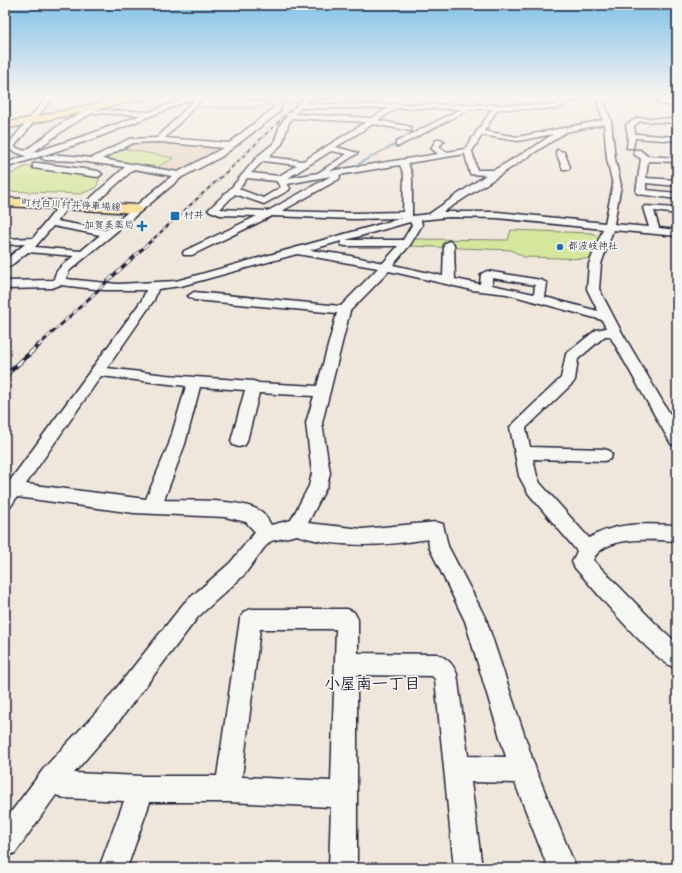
<svg xmlns="http://www.w3.org/2000/svg" width="682" height="873" viewBox="0 0 682 873" font-family="Dekko,'Klee One',sans-serif">
<style>
.built{fill:#e7d5c2}
.green{fill:#d5e79c;stroke:#7c846c}
.lines{fill:none;stroke-linecap:round;stroke-linejoin:round}
.stream{stroke:#618fa5;stroke-width:1.5}
.minor-casing{stroke:#22223b;stroke-width:3}
.major-casing{stroke:#22223b;stroke-width:3}
.highway-casing{stroke:#22223b;stroke-width:3}
.minor{fill:#f6f6f2;fill-rule:evenodd}
.major{fill:#fbdf96;fill-rule:evenodd}
.highway{fill:#fbdf96;fill-rule:evenodd}
.rail-far2-casing{stroke:#22223b;stroke-width:2}
.rail-far1-casing{stroke:#22223b;stroke-width:3}
.rail-casing{stroke:#22223b;stroke-width:4.5}
.rail-far2{stroke:#f6f6f2;stroke-width:1.5;stroke-dasharray:4;stroke-linecap:butt}
.rail-far1{stroke:#f6f6f2;stroke-width:2;stroke-dasharray:6;stroke-linecap:butt}
.rail{stroke:#f6f6f2;stroke-width:3;stroke-dasharray:8;stroke-linecap:butt}
.poi-dot{fill:#1f6fb2;stroke:#f6f6f2;stroke-width:1.5}
.labels{text-anchor:middle;dominant-baseline:central;stroke-width:3.5;stroke-linejoin:round;paint-order:stroke}
.far-street-label{font-size:10px;fill:#22223b;stroke:#f6f6f2}
.far-poi-label{font-size:10px;fill:#22223b;stroke:#f6f6f2;text-anchor:start}
.near-neighbourhood-label{font-size:16px;font-weight:bold;fill:#22223b;stroke:#f6f6f2}
</style>
<rect width="100%" height="100%" fill="#efe7dc"/>
<filter id="ink" filterUnits="userSpaceOnUse"><feTurbulence type="fractalNoise" baseFrequency=".025" numOctaves="2"/><feDisplacementMap in="SourceGraphic" scale="8" xChannelSelector="R" yChannelSelector="G"/><feConvolveMatrix kernelMatrix="1 2 1 2 8 2 1 2 1" color-interpolation-filters="sRGB"/></filter>
<g filter="url(#ink)">
<path class="built" d="M154 140 227 147 178 174 96 159 133 142Z"/>
<path class="green" d="M120 148 174 158 156 168 100 158Z
M27 166 100 177 96 188 81 194 5 191V177Z
M511 230 591 233 598 236 600 239 591 259 524 257 511 250 410 246 414 239 508 240Z"/>
<g class="lines">
<path class="stream" d="M468 106 485 96
M194 107 249 108 351 96
M349 169 399 142"/>
<g class="minor-casing">
<path id="minor" d="M48 96H54L14 147 25 151 62 123 83 112 78 111V109L149 112 189 96 204 97 165 138 229 143 275 107 271 103 242 96C252 96 261 99 271 100 277 100 286 96 293 96L278 103 282 107 278 113 221 157 182 177 69 271 66 279 118 284 176 281 402 218 353 219 272 216 192 255H184L183 253 184 251 257 216 220 215 208 210 231 188 258 156 274 143 280 125 290 112 306 96H313L305 104 555 105 568 97 602 96 611 121 615 159 621 185 614 224 649 227 643 208 645 206 677 208V214L654 211 659 228 677 230V236L613 230 601 264 599 289 621 331 677 426V446L671 444 610 336H605L578 359 575 380 573 383 526 428 530 447 604 449 610 451 612 455 610 459 604 461 533 459 537 476 540 483 589 538C616 521 647 524 677 525V541C654 540 605 534 593 560L656 624 677 643V669C649 658 598 593 575 568L572 562 577 551 528 493 519 476 510 427 561 378 566 354 596 330 606 328 602 320 507 294 472 290 389 271 350 311 322 423 330 473 327 486 308 523 362 529 436 522 443 524 448 546 486 619 536 770 576 868H548L515 783 471 782 482 868H454L435 679 432 676 357 675V868H329L331 807 228 802H150L127 868H99L124 801 64 798 56 795 15 853 5 857V820L45 767 103 705 184 603 230 563 255 532 246 522 225 517 134 513 17 497 11 506 5 508V482H9L142 300 146 290H104L60 285 52 288 5 289V281L54 280C54 270 66 262 74 256L28 252 9 267 5 268V260L25 244 5 245V239L33 238 61 203 64 202 69 205 57 221 106 230 172 176 134 169 90 208 87 209 82 206 84 204 125 167 79 161 45 160 41 158 45 156 62 155 92 158 129 139 157 138 197 97 96 138 5 168V163L26 156 5 148ZM596 98 603 120 518 137 484 131 498 109H557L570 101ZM301 108H388L372 118 295 114ZM397 108 461 109 396 142V146H399L470 109H492L465 149 447 152 439 147 444 141 440 139H437L431 148 438 154 330 171 358 153 336 147 373 124 411 131V127L378 120ZM92 113 141 115 90 134 32 153 68 127ZM292 118 366 122 303 161 268 157 282 144 288 125ZM604 124 607 159 613 185 605 223 497 212H443L566 132ZM553 134 534 147 494 170H477L472 151 482 135 518 141ZM159 142 223 148 178 172 102 159 133 143ZM331 151 347 154 318 173 288 178ZM465 154 470 174 486 175 429 214 412 216V175L408 163ZM263 161 297 165 279 176 251 173ZM400 165 404 175 403 212 353 213 282 211 339 179 340 177 339 175ZM331 176 268 211 220 209 235 194 264 204 289 190 290 188 287 184ZM247 178 276 181 281 187 263 198 239 189ZM449 217 497 218 603 229 589 264 587 289 598 311 545 297 547 283 541 280 487 271 481 274 480 284 455 279 454 244 449 241 444 244 443 276 393 265 410 245 422 225 421 220ZM410 222 412 225 403 240H346ZM53 226 100 235 81 251 35 247ZM341 241V245L345 246H398L383 263 346 255 310 250ZM297 254 378 268 341 306 194 292 188 296 194 300 337 313 317 386 259 383 253 381 166 375 107 368 154 300 158 289 181 286ZM492 278 535 285 534 294 492 285ZM101 376 186 386 169 444 146 499 26 484ZM200 387 245 390 231 441 233 445 239 447 245 445 247 441 259 393 314 396 306 423 312 473 309 486 291 520 271 525C268 520 266 516 262 512 242 498 188 501 164 500L185 444ZM297 535C338 549 386 546 428 539L429 547 465 621 506 757 468 756 457 674C453 664 447 658 437 654L358 653V619L354 612 347 609H251L244 612 240 619 217 776H141L74 773 119 721 198 617 244 575 264 548 271 541ZM260 629H336L331 781 242 777Z
M109 96H116L103 106 98 105V103Z
M664 96H670L666 101 677 103V107L657 103V101Z
M637 118 677 119V123L640 121 634 126 635 134 677 137V141L635 138 633 148H627L628 136 626 125Z
M557 150 564 152 570 167 569 169H563L562 167 556 152Z
M634 150H640L647 156 677 158V162L648 161 646 178 677 180V186L646 183V190L677 193V199L638 194 636 192 641 159 634 154Z
M38 163 98 171 102 174 98 177 33 168V164Z"/>
</g>
<g class="major-casing">
<path id="major" d="M5 198 137 205 143 209 137 213 5 206Z"/>
</g>
<g class="highway-casing">
<path id="highway" d="M133 96H149L145 99 5 129V123Z"/>
</g>
<use href="#minor" class="minor"/>
<use href="#major" class="major"/>
<use href="#highway" class="highway"/>
<g class="rail-far2-casing">
<path id="rail-far2" d="M151 241 234 165 305 96"/>
</g>
<g class="rail-far1-casing">
<path id="rail-far1" d="M38 346 152 240"/>
</g>
<g class="rail-casing">
<path id="rail" d="M5 376 39 345"/>
</g>
<use href="#rail-far2" class="rail-far2"/>
<use href="#rail-far1" class="rail-far1"/>
<use href="#rail" class="rail"/>
</g>
</g>
<linearGradient id="sky" x2="0" y2="1"><stop stop-color="#83c2e9"/><stop offset="0.44" stop-color="#f8f4ef"/><stop offset="1" stop-color="#f8f4ef" stop-opacity="0"/></linearGradient>
<rect width="682" height="218" fill="url(#sky)"/>
<g class="poi-dot">
<rect x="170" y="211" width="10" height="10" rx="2"/>
<path d="M140 220h4v4h4v4h-4v4h-4v-4h-4v-4h4z"/>
<circle cx="560" cy="247" r="4"/>
</g>
<g class="labels">
<g class="far-street-label">
<text transform="translate(71 206) rotate(3)">町村白川村井停車場線</text>
</g>
<g class="far-poi-label">
<text x="184" y="216">村井</text>
<text x="134" y="226" text-anchor="end">加賀美薬局</text>
<text x="568" y="247">都波岐神社</text>
</g>
<g class="near-neighbourhood-label">
<text x="372" y="685">小屋南一丁目</text>
</g>
</g>
<rect width="682" height="873" fill="none" stroke="#f6f6f2" stroke-width="20"/>
<rect x="10" y="10" width="662" height="853" fill="none" stroke="#22223b" stroke-width="1.5" filter="url(#ink)"/>
</svg>
